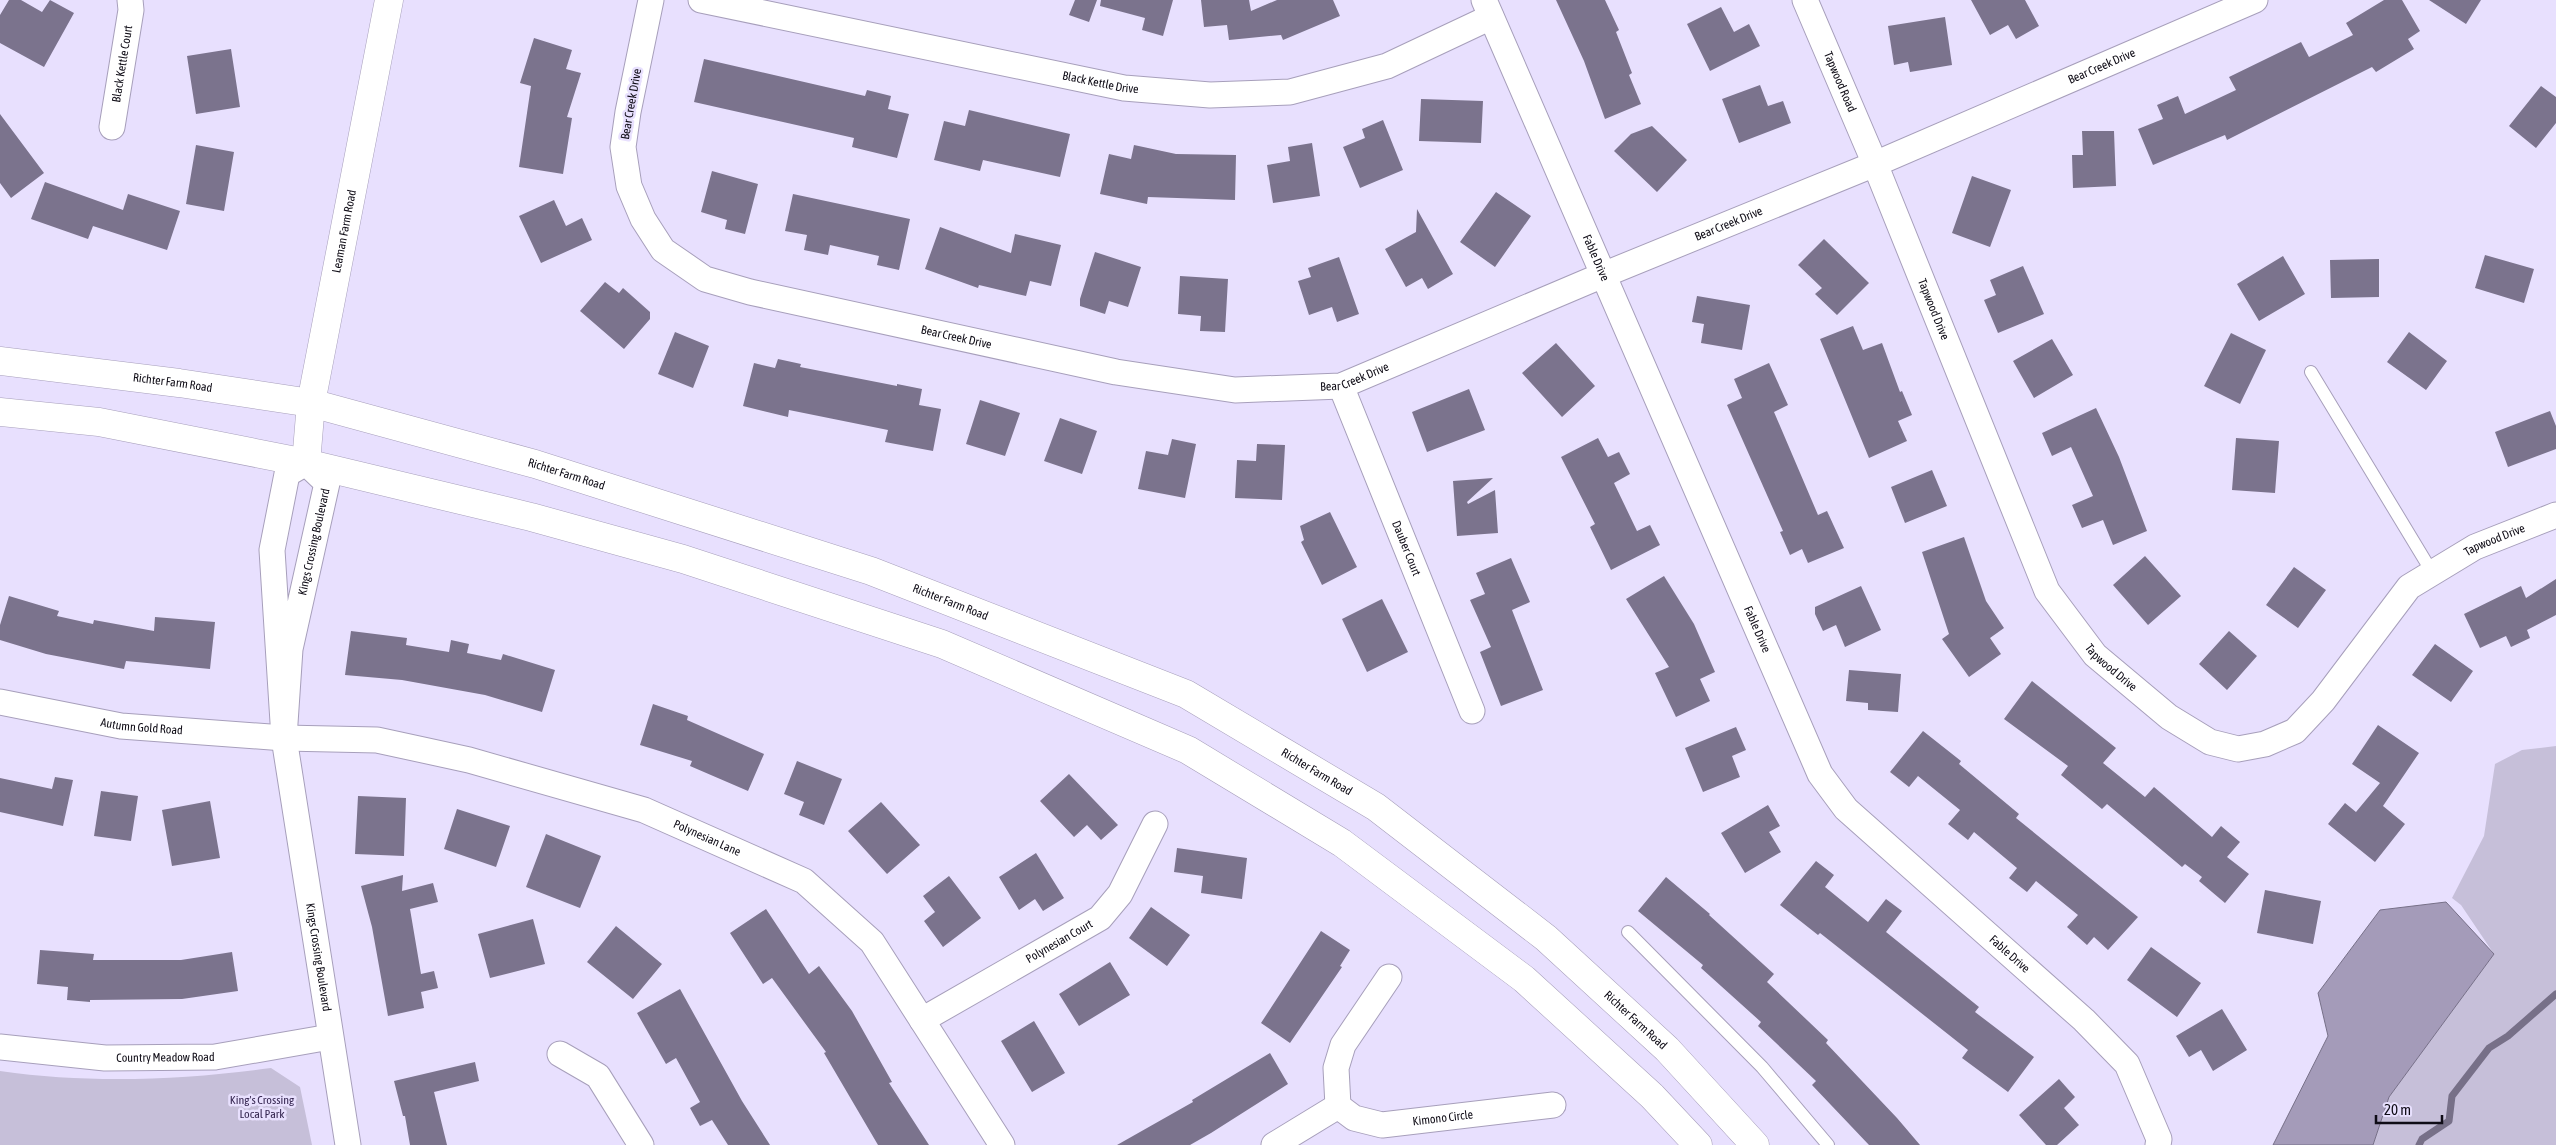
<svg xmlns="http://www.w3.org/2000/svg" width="2556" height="1145" viewBox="0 0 2556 1145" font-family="'Asap Condensed',sans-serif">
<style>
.green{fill:#c6bfd9}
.water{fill:#a49bb9;stroke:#777088}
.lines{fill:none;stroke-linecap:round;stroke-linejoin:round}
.stream{stroke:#777088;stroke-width:7}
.building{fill:#7b738d}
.lane-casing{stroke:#a79fbb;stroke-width:14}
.street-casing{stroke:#a79fbb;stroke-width:27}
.secondary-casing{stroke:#a79fbb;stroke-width:29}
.lane{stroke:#fff;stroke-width:12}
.street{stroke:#fff;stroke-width:25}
.secondary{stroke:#fff;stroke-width:28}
.labels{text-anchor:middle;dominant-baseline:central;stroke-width:5;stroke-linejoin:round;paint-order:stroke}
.street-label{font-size:12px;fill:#0f0c16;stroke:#e8e0fe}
.park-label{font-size:12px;fill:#362751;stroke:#e8e0fe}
</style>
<rect width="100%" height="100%" fill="#e8e0fe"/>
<path class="green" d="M2556 746V1145H2373L2389 1097 2494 954 2461 905 2452 898 2484 836 2495 764 2522 750Z
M271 1068 300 1087 312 1145H0V1071C91 1084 181 1080 271 1068Z"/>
<path class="water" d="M2446 902 2494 954 2389 1097 2373 1145H2273L2328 1036 2318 993 2380 910Z"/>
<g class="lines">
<path class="stream" d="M2419 1145 2422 1139 2449 1121 2452 1096 2489 1048 2508 1036 2556 994"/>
</g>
<path class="building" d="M9 0H21L42 12 50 0 74 13 44 67 0 43V15Z
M1075 0H1097L1089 22 1069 15Z
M1101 0H1173L1163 36 1142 30 1145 18 1100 6Z
M1201 0H1249L1251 11 1277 0H1333L1340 16 1283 40 1281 35 1229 40 1227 25 1204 27Z
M1556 0H1605L1619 30 1616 32 1632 73 1629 75 1641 104 1605 119 1584 61Z
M1971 0H2025L2039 26 2016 39 2008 25 1990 35Z
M2384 0H2402L2420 31 2408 39 2414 49 2376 72 2372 67 2227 140 2225 135 2153 165 2138 129 2163 119 2157 105 2178 96 2185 114 2236 90 2229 77 2301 42 2309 57 2353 35 2346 23Z
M2429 0H2481L2466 24Z
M1721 7 1734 32 1749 24 1760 46 1710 71 1687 24Z
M1945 17 1952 65 1910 72 1908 62 1894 65 1888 26Z
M534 38 572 50 566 69 581 73 567 117 572 118 563 174 519 167 531 86 520 83Z
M231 49 240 107 196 114 187 56Z
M704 59 865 96 867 90 891 96 888 109 909 114 897 158 852 147 854 138 694 102Z
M1760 85 1768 106 1783 101 1791 123 1739 143 1722 99Z
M2541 86 2556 97V123L2536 148 2509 126Z
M1421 99 1483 101 1481 143 1419 141Z
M969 110 1070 134 1060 177 983 160 980 171 934 160 944 121 965 126Z
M0 114 44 173 11 198 0 183Z
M1383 120 1403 170 1360 188 1343 147 1365 138 1362 129Z
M1652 126 1687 160 1657 192 1614 151 1631 134Z
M2082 131H2114L2116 186 2073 188 2072 155H2083Z
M1312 143 1320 196 1273 203 1267 165 1290 161 1288 147Z
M196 145 234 152 224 211 186 204Z
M1134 145 1176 154 1236 155 1235 200 1148 197 1147 204 1100 194 1109 154 1131 159Z
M712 171 758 184 745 234 725 229 727 220 701 212Z
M1972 176 2011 190 1990 247 1952 233Z
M45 182 123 210 128 194 180 211 167 250 93 226 88 239 31 219Z
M1496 192 1531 216 1495 267 1460 242Z
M793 194 910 219 899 270 877 265 879 256 830 245 828 255 804 250 807 235 785 231Z
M554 200 566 226 582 218 592 240 541 263 519 216Z
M1417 209 1453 274 1428 289 1422 278 1406 287 1385 249 1416 232Z
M940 227 1011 253 1015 234 1061 245 1051 286 1030 281 1026 296 979 285 978 288 925 269Z
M1824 239 1869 283 1837 315 1815 294 1822 288 1798 265Z
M1095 252 1141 267 1128 307 1109 301 1105 314 1080 306V299Z
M2485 255 2534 269 2524 303 2475 288Z
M2283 256 2305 294 2259 321 2237 284Z
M1339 257 1359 314 1337 322 1332 307 1309 315 1298 281 1311 277 1308 268Z
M2379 259V297L2331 298 2330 260Z
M2023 266 2044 314 1998 333 1984 300 1996 295 1990 280Z
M1180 276 1228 279 1225 332 1200 331 1201 316 1178 314Z
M605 282 619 293 623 288 650 312V319L624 349 580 311Z
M1697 296 1750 305 1742 350 1701 343 1704 324 1692 322Z
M1853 326 1863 350 1882 343 1900 392 1902 391 1912 415 1898 421 1907 441 1869 458 1820 339Z
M675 332 709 346 693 388 658 374Z
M2409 332 2447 361 2426 390 2387 362Z
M2231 333 2266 350 2240 404 2204 386Z
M2052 339 2073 375 2034 398 2013 361Z
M1556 343 1595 386 1562 417 1522 373Z
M778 359 801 364 800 367 897 386V384L922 389 919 405 941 409 933 451 885 442 888 430 789 410 788 417 743 406 754 363 775 368Z
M1769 363 1788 405 1774 412 1818 515 1827 511 1844 548 1808 563 1802 549 1790 555 1780 532 1783 531 1727 405 1742 398 1734 379Z
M1469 389 1485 430 1427 452 1412 412Z
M980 400 1020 413 1005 456 966 444Z
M2096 408 2119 457 2147 531 2113 545 2103 520 2082 528 2072 505 2093 496 2071 447 2052 456 2042 433Z
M2550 411 2556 426V449L2508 467 2495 432Z
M1060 418 1097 431 1082 474 1044 461Z
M1598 438 1608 457 1619 452 1630 474 1614 483 1637 531 1650 525 1660 545 1611 570 1590 527 1595 524 1561 457Z
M2236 438 2279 441 2275 493 2232 490Z
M1172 439 1196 444 1185 498 1138 489 1146 451 1168 455Z
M1257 444 1285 445 1282 500 1235 498 1237 460 1256 461Z
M1932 470 1947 506 1905 523 1891 487Z
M1493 478 1467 502 1468 504 1495 490 1498 533 1457 536 1453 481Z
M1330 512 1357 567 1322 585 1301 542 1304 540 1300 526Z
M1964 537 1986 601 2004 628 1990 638 2001 654 1969 677 1942 639 1949 634 1922 552Z
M2145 556 2181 596 2148 625 2113 585Z
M1511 558 1530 602 1512 610 1543 690 1501 706 1480 652 1491 647 1470 600 1485 594 1476 573Z
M2294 567 2326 590 2298 628 2266 605Z
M1664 576 1694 624 1715 672 1700 679 1710 701 1676 717 1655 673 1669 667 1626 599Z
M2556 579V615L2527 630 2530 638 2511 647 2506 636 2480 648 2464 614 2521 586 2526 598Z
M1861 586 1881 630 1845 647 1836 625 1823 631 1815 614V607Z
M9 596 59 611 57 616 93 624 94 620 154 631 155 617 215 622 210 669 126 661 124 669 46 654 0 640V625Z
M1382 599 1408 652 1367 672 1342 619Z
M351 631 407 638 406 645 449 652 451 640 469 644 467 653 501 660 503 654 555 670 542 712 485 695 402 680 345 675Z
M2229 631 2257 656 2227 690 2199 664Z
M2435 644 2473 671 2451 702 2412 675Z
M1849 670 1901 674 1898 712 1868 710V703L1846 701Z
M2032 681 2116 748 2103 763 2145 797 2154 787 2212 837 2221 826 2240 842 2227 857 2249 874 2225 903 2199 881 2202 877 2185 864 2182 867 2107 804 2102 809 2061 775 2068 766 2004 719Z
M653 704 688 716 687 720 764 754 748 791 690 766 692 761 640 745Z
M2378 725 2419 753 2383 806 2405 824 2375 862 2328 824 2345 803 2356 812 2380 783 2352 764Z
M1736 727 1746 750 1732 756 1740 777 1703 792 1685 748Z
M1923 731 1961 761 1959 764 2019 814 2016 818 2138 917 2108 950 2094 937 2087 945 2067 927 2078 915 2036 881 2027 892 2009 878 2017 868 1974 832 1968 840 1948 824 1960 810 1918 776 1909 787 1890 772Z
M797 761 842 779 824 825 799 815 804 802 784 794Z
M1069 774 1118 825 1101 840 1087 825 1074 837 1040 801Z
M55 777 73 780 63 826 0 812V778L52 789Z
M101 791 138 796 131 841 94 836Z
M358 796 406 798 404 856 355 854Z
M210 801 220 858 172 866 162 810Z
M881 802 920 845 887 874 848 831Z
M1768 805 1780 826 1769 832 1781 852 1745 873 1721 833Z
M457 809 510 826 496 867 444 849Z
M546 834 601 856 580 908 526 887Z
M1177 848 1247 858 1242 899 1201 893 1203 876 1174 872Z
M1036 853 1064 898 1043 911 1035 899 1019 910 999 877Z
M1816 861 1834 875 1825 887 1868 922 1886 899 1902 911 1886 932 1979 1007 1975 1012 2034 1057 2008 1092 1962 1058 1968 1050 1820 933 1818 935 1780 905Z
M403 875 402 891 433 883 438 902 410 909 421 974 434 971 438 988 421 992 424 1008 388 1016 372 927 361 886Z
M949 876 981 918 943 947 924 921 935 912 923 896Z
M1666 877 1710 914 1709 915 1774 974 1767 982 1828 1040 1826 1043 1897 1118 1920 1145H1869L1812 1085 1816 1081 1758 1026 1761 1022 1701 968 1703 965 1638 911Z
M2265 890 2321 901 2313 944 2257 933Z
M1151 907 1190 935 1167 966 1129 938Z
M766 909 809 974 819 966 852 1011 892 1082 889 1083 929 1145H878L824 1053 826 1052 772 978 763 984 730 933Z
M533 919 545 964 490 978 478 934Z
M616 926 662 964 633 999 587 962Z
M1321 931 1350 950 1340 966 1342 967 1290 1043 1261 1023Z
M2151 947 2201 983 2177 1017 2127 980Z
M40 950 94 954 93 960H181L232 952 238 991 182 999 90 1000V1002L67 1000 68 987 37 984Z
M1110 962 1130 995 1079 1026 1059 994Z
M680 989 742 1101 770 1145H728L712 1120 700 1126 690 1108 700 1102 676 1058 666 1064 637 1013Z
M2222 1009 2247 1050 2213 1071 2201 1050 2189 1057 2176 1036Z
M1034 1021 1065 1073 1032 1092 1001 1041Z
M1270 1053 1288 1084 1211 1133 1190 1145H1117L1193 1102 1192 1100Z
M475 1062 479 1081 434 1092 447 1145H410L405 1116H403L394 1081Z
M2059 1079 2075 1097 2064 1108 2079 1125 2057 1145H2046L2019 1115Z"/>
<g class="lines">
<g class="lane-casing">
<path id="lane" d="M2311 372 2432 572
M1628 932 1762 1067 1828 1145"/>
</g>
<g class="street-casing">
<g id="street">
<path id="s1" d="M651 0 628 112 623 147 629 186 643 219 663 250 705 279 750 292 1116 372 1235 390 1341 386 1603 275 1875 164 2255 0"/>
<path id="s2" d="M701 0 1124 88 1210 95 1290 92 1387 66 1491 17"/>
<path id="s3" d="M1484 0 1820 774 1846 809 2084 1020 2127 1064 2159 1139 2158 1145"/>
<path id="s4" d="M1805 0 1875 164 2047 591 2095 655 2169 717 2210 742 2238 749 2265 744 2295 731 2323 701 2409 587 2475 547 2556 515"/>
<path id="s5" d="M112 127 131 10 130 0"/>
<path id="s6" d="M1341 386 1472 711"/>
<path id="s7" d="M0 702 121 726 284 738 377 740 469 760 644 810 804 881 872 942 1002 1145"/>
<path id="s8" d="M284 738 290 649 327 483 306 463 287 474 272 550 284 738 348 1145"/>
<path id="s9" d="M922 1020 1100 918 1120 894 1155 824"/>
<path id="s10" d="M0 1047 105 1058 215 1057 330 1037"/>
<path d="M560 1054 598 1076 641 1145"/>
<path d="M1338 1106 1336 1068 1343 1045 1389 977"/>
<path id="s11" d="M1274 1145 1338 1106 1354 1118 1382 1125 1553 1105"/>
</g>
</g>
<g class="secondary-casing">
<g id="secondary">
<path id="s12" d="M0 361 179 383 311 403 535 464 871 571 1186 694 1376 807 1546 938 1667 1049 1755 1145"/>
<path d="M0 412 99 422 306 463 531 517 683 559 942 644 1188 750 1342 843 1524 979 1652 1096 1698 1145"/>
<path id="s13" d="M306 463 311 403 389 0"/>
</g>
</g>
<use href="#lane" class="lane"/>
<use href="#street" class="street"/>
<use href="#secondary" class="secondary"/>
</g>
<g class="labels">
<g class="street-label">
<text stroke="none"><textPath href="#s5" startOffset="64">Black Kettle Court</textPath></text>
<text stroke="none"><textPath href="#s1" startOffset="1786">Bear Creek Drive</textPath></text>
<text stroke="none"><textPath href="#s2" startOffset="408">Black Kettle Drive</textPath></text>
<text stroke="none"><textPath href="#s4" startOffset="89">Tapwood Road</textPath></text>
<text transform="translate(631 104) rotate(-80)">Bear Creek Drive</text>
<text stroke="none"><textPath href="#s1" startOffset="1381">Bear Creek Drive</textPath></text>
<text stroke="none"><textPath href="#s13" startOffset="235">Leaman Farm Road</textPath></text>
<text stroke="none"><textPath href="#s3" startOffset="281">Fable Drive</textPath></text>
<text stroke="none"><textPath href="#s4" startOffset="335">Tapwood Drive</textPath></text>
<text stroke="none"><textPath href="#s1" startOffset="571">Bear Creek Drive</textPath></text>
<text stroke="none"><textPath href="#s1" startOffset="976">Bear Creek Drive</textPath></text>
<text stroke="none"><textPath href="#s12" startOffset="174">Richter Farm Road</textPath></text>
<text stroke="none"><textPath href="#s12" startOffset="579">Richter Farm Road</textPath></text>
<text stroke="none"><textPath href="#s4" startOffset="1234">Tapwood Drive</textPath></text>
<text stroke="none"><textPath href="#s8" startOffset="199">Kings Crossing Boulevard</textPath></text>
<text stroke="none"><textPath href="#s6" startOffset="175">Dauber Court</textPath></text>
<text stroke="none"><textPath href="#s12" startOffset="984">Richter Farm Road</textPath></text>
<text stroke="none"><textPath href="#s3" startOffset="686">Fable Drive</textPath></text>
<text stroke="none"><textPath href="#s4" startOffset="739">Tapwood Drive</textPath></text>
<text stroke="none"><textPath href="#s7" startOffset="144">Autumn Gold Road</textPath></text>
<text stroke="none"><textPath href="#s12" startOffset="1389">Richter Farm Road</textPath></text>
<text stroke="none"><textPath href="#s7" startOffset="725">Polynesian Lane</textPath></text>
<text stroke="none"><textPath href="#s9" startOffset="158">Polynesian Court</textPath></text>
<text stroke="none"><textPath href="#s3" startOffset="1106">Fable Drive</textPath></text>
<text stroke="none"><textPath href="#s8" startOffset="798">Kings Crossing Boulevard</textPath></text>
<text stroke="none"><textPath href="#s12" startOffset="1794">Richter Farm Road</textPath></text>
<text stroke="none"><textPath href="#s10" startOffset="166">Country Meadow Road</textPath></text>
<text stroke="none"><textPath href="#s11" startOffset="185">Kimono Circle</textPath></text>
</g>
<g class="park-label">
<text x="262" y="1100">King's Crossing<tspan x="262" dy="14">Local Park</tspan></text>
</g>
</g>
<path d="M2376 1115v8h66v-8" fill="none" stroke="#0f0c16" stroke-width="2.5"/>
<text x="2384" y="1115" font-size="15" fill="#0f0c16" stroke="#e8e0fe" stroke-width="4" paint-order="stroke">20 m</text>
</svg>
